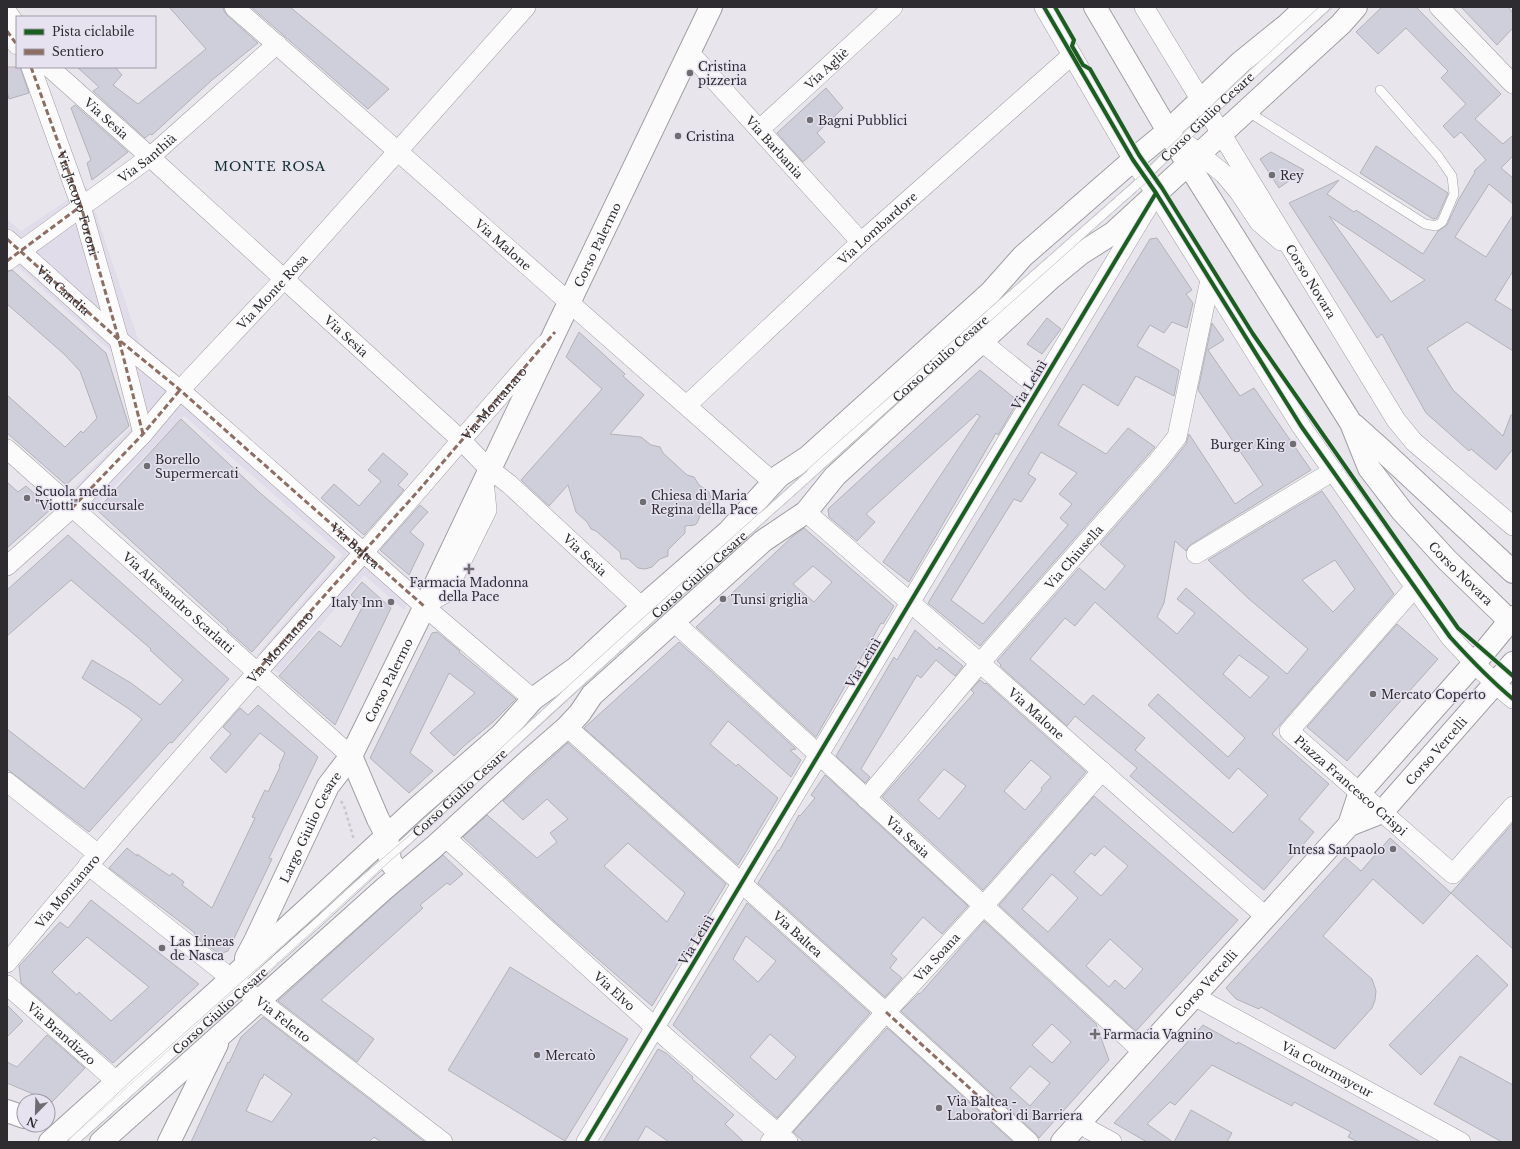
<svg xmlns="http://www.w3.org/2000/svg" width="1520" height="1149" viewBox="0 0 1520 1149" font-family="'Libre Baskerville',serif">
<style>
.built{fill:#e1dcea}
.building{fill:#cecfda;stroke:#b3b2b7;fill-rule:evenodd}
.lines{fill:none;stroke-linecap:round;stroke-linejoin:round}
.lane-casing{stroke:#a09ea3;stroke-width:10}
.street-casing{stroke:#a09ea3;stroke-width:20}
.secondary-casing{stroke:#a09ea3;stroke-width:24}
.path{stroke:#c9c7ca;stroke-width:2.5;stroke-dasharray:3 3;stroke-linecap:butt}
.lane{stroke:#fcfbfc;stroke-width:9}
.street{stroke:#fcfbfc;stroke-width:19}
.secondary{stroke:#fcfbfc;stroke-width:22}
.tram{stroke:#d0cfd2;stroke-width:1}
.quiet{stroke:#8d6e63;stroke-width:3;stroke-dasharray:6 3;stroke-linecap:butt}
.cycleway-casing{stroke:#e7e2f0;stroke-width:6}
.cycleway{stroke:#1b5e20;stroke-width:4}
.poi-dot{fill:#6f6d72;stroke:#e7e2f0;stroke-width:1.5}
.labels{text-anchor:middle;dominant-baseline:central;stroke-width:3;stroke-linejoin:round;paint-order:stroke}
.poi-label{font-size:12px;fill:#2e2c31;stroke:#e7e2f0;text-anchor:start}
.street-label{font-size:12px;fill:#2e2c31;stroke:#e7e2f0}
.neighbourhood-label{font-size:13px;letter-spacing:1px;fill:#103029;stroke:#e7e2f0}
</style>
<rect width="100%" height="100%" fill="#e8e6ec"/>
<path class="built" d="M87 187 139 342 417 585 404 610 364 575 279 674 257 655 343 555 184 416 92 509 72 490 135 423 115 355 16 265 7 271V219L21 231Z"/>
<path class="building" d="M169 7H223L224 11 227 15 258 43 212 80 152 135 150 134 145 138 93 91 99 87 77 67H115L122 75 113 85 138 104 206 49Z
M251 7H290L389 89 368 109Z
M1382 7H1416L1501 94 1475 119 1503 144 1513 135V156L1501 168 1513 178V204L1489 184 1455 237 1486 257 1513 215V271L1495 300 1513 311V351L1467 322 1427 348 1453 390 1503 436 1511 415H1513V449L1496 470 1471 449 1469 451 1426 413 1382 334 1377 338 1289 203 1339 180 1327 194 1354 212 1356 210 1423 254 1438 231 1447 225 1459 199 1475 172 1474 171 1486 160 1461 132 1454 138 1443 126 1466 104 1441 78 1448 71 1406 28 1378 54 1356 32ZM1329 216 1425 280 1391 302Z
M1461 7H1508L1513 13V28L1497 45Z
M7 67H20L29 93 9 99 7 91Z
M826 88 843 108 817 133 825 142 803 162 777 133Z
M75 105 128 152 92 180 87 163 91 160 71 108Z
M1376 146 1448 193 1437 218 1433 219 1360 173Z
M1271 152 1304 170 1279 188 1260 159Z
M1157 238 1192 290 1186 294 1193 303 1187 328 1172 322 1164 333 1150 325 1137 346 1179 370 1174 396 1136 376 1118 406 1083 384 1058 425 1106 454 1128 428 1155 447 980 646 928 603 1150 239ZM1041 452 1077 473 1059 494 1072 504 1060 518 1068 525 983 624 951 600 1014 499 1021 502 1036 479 1028 474Z
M12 270 106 353 129 426 66 485 7 433V395L65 447 81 431 83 433 97 418 80 371 64 354 7 304V272Z
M1047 318 1061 329 1042 354 1027 344Z
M1212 323 1224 340 1208 350 1240 396 1254 388 1311 470 1190 545 1186 551 1175 541 1164 603 1157 617 1177 634 1195 613 1177 599 1186 588 1287 674 1308 649 1249 599 1208 560 1322 491 1394 594 1272 734 1329 784 1299 819 1314 832 1264 890 1130 776 1137 768 1075 716 1067 726 1000 666 1001 665 997 661 1079 568 1105 590 1125 566 1100 544 1167 468 1186 444 1189 434 1235 504 1263 485 1198 390ZM1335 560 1355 589 1333 612 1302 580ZM1095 602 1245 738 1228 757 1158 694 1148 705 1229 779 1238 768 1268 795 1233 833 1135 750 1145 738 1093 695 1084 705 1030 659 1065 618 1075 626ZM1239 655 1269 677 1250 698 1223 674Z
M579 332 625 374 623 376 644 395 610 434 641 437 651 445 660 447 663 453 687 475 694 477 699 485 709 492 711 499 709 506 700 516 697 523 695 525 685 526V533L668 550V556L660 559 652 567 645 569 638 568 628 559H621L620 552 596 531 591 529 587 522 576 512 568 485 549 506 521 480 602 389 566 357Z
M980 370 1018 401 998 435 996 433 909 582 883 562 980 416 977 414 866 514 875 522 857 541 829 517 828 509Z
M181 419 259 492 335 557 252 652 227 630 228 629 97 510Z
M383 453 408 474 398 485 404 490 364 535 321 498 334 484 359 506 381 481 368 470Z
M7 482 18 492 26 486 51 509 7 548Z
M420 505 428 512 410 532 424 544 409 575 380 550Z
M804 528 894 606 883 624 881 623 816 737 696 627 792 537ZM813 566 832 582 814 602 793 584Z
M68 535 229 679 172 743 170 742 89 832 7 769V729L84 789 142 719 129 709 82 678 92 660 131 683 160 705 183 680 150 650 151 649 71 580 7 636V590Z
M362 582 391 608 335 725 279 676 319 631 341 647 363 606 351 595Z
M1397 624 1438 659 1347 761 1307 727Z
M915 630 937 650 939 647 963 666 955 676 936 660 921 678 917 675 861 769 870 777 865 783 836 756 894 657 897 660Z
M437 632 460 651 459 652 516 699 493 722 464 746 454 756 430 733 475 693 449 673 410 753 433 771 409 793 370 758 432 633Z
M679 642 796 749 790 750 801 760 791 777 728 721 710 744 736 766 738 764 778 798 738 865 584 728Z
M980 680 985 684 986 683 1086 772 983 890 882 797 974 693 971 690ZM1031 760 1051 777 1041 788 1042 790 1025 810 1004 791ZM944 769 966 786 939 819 918 800Z
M258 705 318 757 269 858 272 859 228 951 219 954 194 935 195 933 109 868 127 848 137 856V854L170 876 172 873 184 882 182 885 212 908 255 818 252 817 265 790 268 792 280 767 279 766 285 753 260 733 226 773 210 758 231 734 223 727 240 708 248 715Z
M568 743 726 884 652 1006 554 921 463 837 487 815 537 858 557 842 550 833 568 819 547 799 523 820 503 801ZM628 843 685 893 667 922 604 866Z
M825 775 968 906 942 934 923 917 891 954 897 959 890 968 902 978 885 997 758 883 778 850 779 851 799 815 800 816 815 798 811 795Z
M1094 796 1238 920 1136 1031 999 905ZM1104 846 1128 866 1101 896 1074 872 1091 853 1095 856ZM1052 874 1078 898 1048 932 1022 909ZM1110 939 1143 969 1125 989 1115 980 1109 987 1086 966Z
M1513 823V949L1451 893Z
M1390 838 1451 893 1423 924 1373 879 1323 936 1372 979 1376 991 1375 1000 1372 1008 1335 1049 1261 1007 1259 1009 1236 999 1226 988 1345 857 1361 871Z
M443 855 463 874 450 885 447 883 420 905 423 908 321 1000 374 1039 357 1062 278 1001 393 897Z
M91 900 199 984 113 1063 21 983 19 966 60 922 68 928ZM87 937 149 987 111 1021 79 992 77 995 52 972Z
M747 903 870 1013 777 1118 673 1025ZM746 936 776 961 758 982 733 959ZM770 1034 796 1057 776 1080 750 1057Z
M984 921 1096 1024 1109 1060 1039 1138 1036 1134 901 1011 919 993 920 994ZM1052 1024 1071 1042 1052 1063 1032 1045ZM1030 1066 1050 1083 1030 1106 1010 1088Z
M1477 955 1508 985 1421 1075 1389 1045Z
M510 967 628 1039 565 1141 448 1070Z
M7 1005 23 1021 7 1037Z
M263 1017 425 1142H381L374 1137 369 1142H191L228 1062 229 1063 241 1037ZM264 1074 292 1094 272 1122 246 1111 261 1078 262 1079Z
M1203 1025 1237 1044 1238 1042 1421 1142H1358L1348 1137 1351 1132 1294 1102 1292 1106 1212 1065 1175 1105 1170 1102 1147 1124 1173 1142H1147L1114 1123Z
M887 1028 893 1033 1013 1142H804L793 1132Z
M47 1035 85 1068 52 1102 7 1083V1062L17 1067Z
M658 1049 666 1053 693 1077 692 1079 734 1115 725 1124 744 1142H669L646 1126 637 1142H603Z
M1460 1056 1513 1085V1142H1502L1434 1104Z
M1191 1110 1232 1133 1227 1142H1174Z"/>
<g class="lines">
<g class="lane-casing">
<g id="lane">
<path d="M1247 111 1425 224 1436 226 1442 222 1454 194 1452 176 1438 156 1380 90"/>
<path id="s1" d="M73 1142 316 924 617 648 903 391 1133 188 1216 107 1325 7"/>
</g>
</g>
<g class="street-casing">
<g id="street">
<path id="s2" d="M234 7 773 482"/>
<path d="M1044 7 1133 160 1156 193 1301 426 1450 637C1470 659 1490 680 1513 699"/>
<path id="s3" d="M1144 7 1396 420 1414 442 1513 526"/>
<path d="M1439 7 1513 84"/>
<path d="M7 12 17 26"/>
<path d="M7 31 17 45"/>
<path id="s4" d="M689 52 861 242"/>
<path id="s5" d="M31 67 81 206 119 340 143 434"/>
<path id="s6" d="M49 67 139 147 461 440 486 466 509 484 642 607"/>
<path id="s7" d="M760 129 893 7"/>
<path d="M1188 145 1224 174 1239 192 1259 222 1281 241"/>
<path d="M7 239 119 340 180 390 425 607 533 699"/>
<path id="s8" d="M7 261 150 157 277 44"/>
<path d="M982 342 1039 388"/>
<path id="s9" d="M687 405 861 242 1072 55"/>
<path id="s10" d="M7 449 351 756"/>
<path id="s11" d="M806 512 980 663 1266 917"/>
<path d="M1196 554 1333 471"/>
<path id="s12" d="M7 566 72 508 143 434 180 390 284 279 526 7"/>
<path id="s13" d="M1416 586 1289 731 1453 874 1513 806"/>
<path d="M426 604 446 593 487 510 484 481"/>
<path id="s14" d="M673 621 1143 1052"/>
<path id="s15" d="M567 727 900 1025 1029 1142"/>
<path d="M7 782 98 854"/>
<path id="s16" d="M866 799 980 663 1158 461 1177 437 1210 280"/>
<path id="s17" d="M445 837 669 1040 788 1142"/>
<path id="s18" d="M88 865 247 991 443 1142"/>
<path id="s19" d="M7 963C122 823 243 688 364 552 425 483 484 413 545 344"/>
<path id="s20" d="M7 985 116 1081"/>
<path id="s21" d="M1194 996 1461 1142"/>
<path d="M1080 1122 1090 1130 1112 1142"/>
<path d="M586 1142 1149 205"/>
<path id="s22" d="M770 1142 886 1012 996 892 1102 771"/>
</g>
</g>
<g class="secondary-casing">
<g id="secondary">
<path id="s23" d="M1095 7 1175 143 1351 423 1369 468 1402 511 1447 560 1513 624"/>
<path d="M1354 425 1383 451 1513 572"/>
<path d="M351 756 378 819 387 836 390 861 400 875"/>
<path id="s24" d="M1349 825 1382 812 1513 663"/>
<path id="s25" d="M246 958 255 941 328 786 351 756 426 604 555 332 711 7"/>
<path d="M7 1111 24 1117"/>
<path d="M50 1142 231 979 417 808 502 734 533 699 576 668 642 607 729 531 779 476 808 457 990 293 1023 256 1133 160 1168 131 1241 62 1288 24 1306 7"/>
<path d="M101 1142 385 888 434 847 528 761 567 727 580 713 592 695 763 541 806 512 835 476 1051 278 1080 254 1113 233 1341 24 1356 7"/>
<path d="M169 1142 217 1044"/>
<path id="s26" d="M1062 1142 1349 825 1360 792 1485 651 1513 617"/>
</g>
</g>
<path class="path" d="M341 801 344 806 354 840"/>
<use href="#lane" class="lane"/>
<use href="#street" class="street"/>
<use href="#secondary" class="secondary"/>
<path class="tram" d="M66 1142 133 1079 326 907 418 828 522 728 653 609 827 452 1142 174 1207 110 1319 7
M81 1142 390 861 433 824 550 715 710 570 1148 181 1212 117 1333 7"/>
<g class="quiet">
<path d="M7 31 17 45"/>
<path d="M31 67 81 206 119 340 143 434"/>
<path id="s27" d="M7 239 119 340 180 390 425 607"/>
<path d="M7 261 81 206"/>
<path d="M72 508 143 434 180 390"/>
<path id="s28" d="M256 672 419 490 555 332"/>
<path d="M886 1012 998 1114"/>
</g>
<g class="cycleway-casing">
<path id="cycleway" d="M1044 7 1133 160 1156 193 1301 426 1450 637C1470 659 1490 680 1513 699
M1055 7 1074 40 1072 46 1083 65 1090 69 1139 155 1162 188 1253 334 1458 628 1513 676
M586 1142 1156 193"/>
</g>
<use href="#cycleway" class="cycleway"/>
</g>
<g class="poi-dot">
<circle cx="690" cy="73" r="4"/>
<circle cx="810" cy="120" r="4"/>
<circle cx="678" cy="136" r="4"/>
<circle cx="1272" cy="175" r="4"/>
<circle cx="1293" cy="444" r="4"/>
<circle cx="147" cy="466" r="4"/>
<circle cx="27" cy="498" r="4"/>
<circle cx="643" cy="502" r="4"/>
<path d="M467 563h4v4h4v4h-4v4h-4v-4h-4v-4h4z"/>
<circle cx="723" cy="599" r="4"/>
<circle cx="391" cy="602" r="4"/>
<circle cx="1373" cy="694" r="4"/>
<circle cx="1393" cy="849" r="4"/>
<circle cx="162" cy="948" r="4"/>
<path d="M1093 1028h4v4h4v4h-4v4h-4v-4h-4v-4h4z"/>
<circle cx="537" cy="1055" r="4"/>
<circle cx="939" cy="1108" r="4"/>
</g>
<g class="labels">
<g class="poi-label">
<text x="698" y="66">Cristina<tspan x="698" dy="14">pizzeria</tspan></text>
<text x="818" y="120">Bagni Pubblici</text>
<text x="686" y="136">Cristina</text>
<text x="1280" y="175">Rey</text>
<text x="1285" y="444" text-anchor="end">Burger King</text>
<text x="155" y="459">Borello<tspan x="155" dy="14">Supermercati</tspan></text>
<text x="35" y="491">Scuola media<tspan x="35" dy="14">"Viotti" succursale</tspan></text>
<text x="651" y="495">Chiesa di Maria<tspan x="651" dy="14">Regina della Pace</tspan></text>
<text x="469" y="582" text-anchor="middle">Farmacia Madonna<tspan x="469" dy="14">della Pace</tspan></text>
<text x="731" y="599">Tunsi griglia</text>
<text x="383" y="602" text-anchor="end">Italy Inn</text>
<text x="1381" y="694">Mercato Coperto</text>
<text x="1385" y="849" text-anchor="end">Intesa Sanpaolo</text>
<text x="170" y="941">Las Lineas<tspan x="170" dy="14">de Nasca</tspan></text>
<text x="1103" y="1034">Farmacia Vagnino</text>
<text x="545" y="1055">Mercatò</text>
<text x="947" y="1101">Via Baltea -<tspan x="947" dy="14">Laboratori di Barriera</tspan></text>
</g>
<g class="street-label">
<text stroke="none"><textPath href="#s7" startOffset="90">Via Agliè</textPath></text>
<text stroke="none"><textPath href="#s1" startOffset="1529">Corso Giulio Cesare</textPath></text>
<text stroke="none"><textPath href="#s6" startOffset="77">Via Sesia</textPath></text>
<text stroke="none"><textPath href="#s4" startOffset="128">Via Barbania</textPath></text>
<text stroke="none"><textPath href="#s8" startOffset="174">Via Santhià</textPath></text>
<text stroke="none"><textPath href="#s5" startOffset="144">Via Jacopo Foroni</textPath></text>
<text stroke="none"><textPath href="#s9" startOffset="260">Via Lombardore</textPath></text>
<text stroke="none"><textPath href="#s25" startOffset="796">Corso Palermo</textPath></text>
<text stroke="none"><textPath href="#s2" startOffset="359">Via Malone</textPath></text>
<text stroke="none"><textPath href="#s3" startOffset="321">Corso Novara</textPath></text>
<text stroke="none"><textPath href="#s27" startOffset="76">Via Candia</textPath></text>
<text stroke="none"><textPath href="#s12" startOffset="382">Via Monte Rosa</textPath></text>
<text stroke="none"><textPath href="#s6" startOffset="401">Via Sesia</textPath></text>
<text stroke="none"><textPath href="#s1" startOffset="1169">Corso Giulio Cesare</textPath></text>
<text transform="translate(1029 385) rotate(-59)">Via Leinì</text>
<text stroke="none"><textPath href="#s28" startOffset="359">Via Montanaro</textPath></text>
<text stroke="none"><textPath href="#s27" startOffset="464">Via Baltea</textPath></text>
<text stroke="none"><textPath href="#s6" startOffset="725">Via Sesia</textPath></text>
<text stroke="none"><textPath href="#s16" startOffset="319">Via Chiusella</textPath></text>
<text stroke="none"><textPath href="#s23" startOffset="677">Corso Novara</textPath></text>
<text stroke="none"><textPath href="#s1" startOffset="845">Corso Giulio Cesare</textPath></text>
<text stroke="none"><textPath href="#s10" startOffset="230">Via Alessandro Scarlatti</textPath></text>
<text stroke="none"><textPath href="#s19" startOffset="418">Via Montanaro</textPath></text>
<text transform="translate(863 663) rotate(-59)">Via Leinì</text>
<text stroke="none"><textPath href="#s25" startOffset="313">Corso Palermo</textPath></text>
<text stroke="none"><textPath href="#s11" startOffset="306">Via Malone</textPath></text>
<text stroke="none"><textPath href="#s24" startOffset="117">Corso Vercelli</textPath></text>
<text stroke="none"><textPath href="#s13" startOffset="275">Piazza Francesco Crispi</textPath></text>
<text stroke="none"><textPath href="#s1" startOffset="521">Corso Giulio Cesare</textPath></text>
<text stroke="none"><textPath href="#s25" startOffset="146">Largo Giulio Cesare</textPath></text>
<text stroke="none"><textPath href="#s14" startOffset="319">Via Sesia</textPath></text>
<text stroke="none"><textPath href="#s19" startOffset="94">Via Montanaro</textPath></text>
<text stroke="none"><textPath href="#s15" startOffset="310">Via Baltea</textPath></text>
<text transform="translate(696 940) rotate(-59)">Via Leinì</text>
<text stroke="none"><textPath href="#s22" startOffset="249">Via Soana</textPath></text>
<text stroke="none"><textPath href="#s26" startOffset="214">Corso Vercelli</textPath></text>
<text stroke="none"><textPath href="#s17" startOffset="229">Via Elvo</textPath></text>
<text stroke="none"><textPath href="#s1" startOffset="197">Corso Giulio Cesare</textPath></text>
<text stroke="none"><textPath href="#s18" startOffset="249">Via Feletto</textPath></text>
<text stroke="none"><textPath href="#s20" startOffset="73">Via Brandizzo</textPath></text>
<text stroke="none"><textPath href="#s21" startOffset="152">Via Courmayeur</textPath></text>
</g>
<g class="neighbourhood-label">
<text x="270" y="166">MONTE ROSA</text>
</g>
</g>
<rect width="1520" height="1149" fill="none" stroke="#2e2c31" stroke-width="16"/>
<rect x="16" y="16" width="140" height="52" fill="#e7e2f0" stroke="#9d99a4"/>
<rect x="24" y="29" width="20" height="6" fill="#1b5e20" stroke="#9d99a4"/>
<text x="52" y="36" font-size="12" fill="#2e2c31">Pista ciclabile</text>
<rect x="24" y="49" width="20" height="6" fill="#8d6e63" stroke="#9d99a4"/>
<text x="52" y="56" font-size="12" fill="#2e2c31">Sentiero</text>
<g transform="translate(36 1113) rotate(203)"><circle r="19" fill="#e7e2f0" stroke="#9d99a4"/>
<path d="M0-3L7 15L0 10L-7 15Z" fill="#6f6d72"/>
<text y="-6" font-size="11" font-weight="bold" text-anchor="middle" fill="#2e2c31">N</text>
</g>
</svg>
